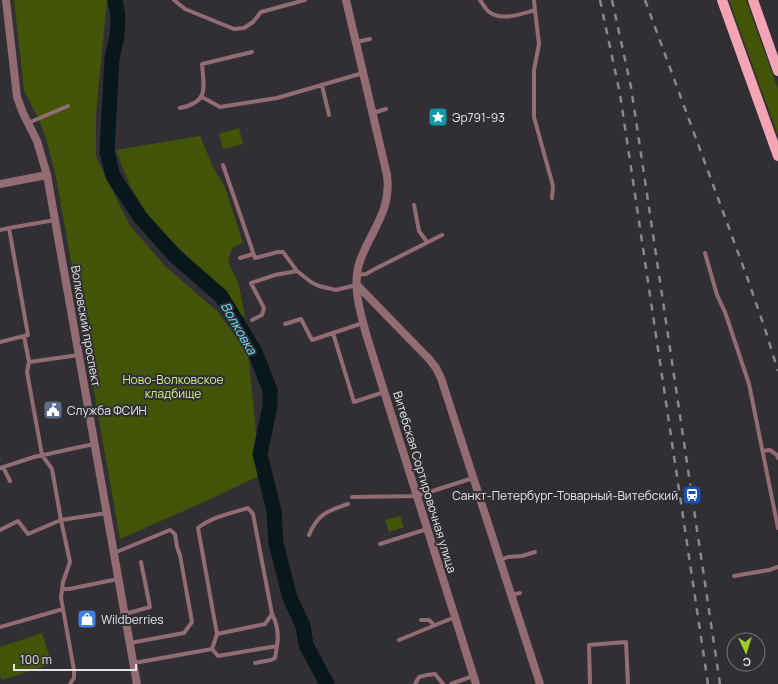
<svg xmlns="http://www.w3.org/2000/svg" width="778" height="684" viewBox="0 0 778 684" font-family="Manrope,sans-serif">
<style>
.green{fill:#425407}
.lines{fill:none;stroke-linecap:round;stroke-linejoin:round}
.river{stroke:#08171b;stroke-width:15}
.service{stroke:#926b73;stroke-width:4}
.minor{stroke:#926b73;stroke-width:8}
.tertiary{stroke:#926b73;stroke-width:8}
.primary{stroke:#f4a5b5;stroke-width:10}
.rail{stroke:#89878a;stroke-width:2.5;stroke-dasharray:7 7;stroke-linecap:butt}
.labels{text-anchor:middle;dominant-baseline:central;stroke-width:4;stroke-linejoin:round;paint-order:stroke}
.poi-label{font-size:12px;fill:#e3e2e4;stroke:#312f33;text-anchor:start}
.street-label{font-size:12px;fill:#e3e2e4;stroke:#312f33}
.park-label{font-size:12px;fill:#cdef81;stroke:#312f33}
.water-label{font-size:13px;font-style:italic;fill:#68e2fb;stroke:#312f33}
</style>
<rect width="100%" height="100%" fill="#312f33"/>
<path class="green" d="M14 0H107L96 114V157L130 226 166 267 217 311 248 353 255 420 259 476 197 505 120 539 56 177 46 138 38 118 24 90Z
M729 0H746L778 89V136Z
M239 128 243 144 223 149 219 134Z
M200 136 213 167 225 187 243 243 232 248 228 261 239 285 245 317 229 311 187 256 151 220 130 186 116 150Z
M400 516 404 527 389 532 385 520Z
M42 633 52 664 2 680 0 675V647Z"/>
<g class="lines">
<path class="river" d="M115 0 118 17 117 36 112 58 107 152 113 176 140 217 174 255 221 296 255 352 270 390V406L260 454 274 511 276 543 290 598 303 626 306 645 327 684"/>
<path class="service" d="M174 0 185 9 234 29 244 28 253 22 261 12 305 0
M480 0C482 3 485 8 488 11 500 22 521 14 535 10L534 0
M535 10 539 44 534 70V117L553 186 552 198
M356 42 370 39
M322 85 329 115
M202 97 220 107 277 98 363 73
M180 108C209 102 204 89 202 64L252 52
M373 113 386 109
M28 123 68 106
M223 165 255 258 278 252H283L297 271 311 282 319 286 336 290 356 285
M414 205 419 231 427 242
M0 230 9 228
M705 253 717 295 725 312 749 384 778 528
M240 258 253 254
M357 275 366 274 373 270 442 235
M252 320 262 315 264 308 251 283 275 275 297 271
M363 323 333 333 354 402 384 392
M285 324 301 319 312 340 333 333
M0 342 28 335 9 228 55 220
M29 362 79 355
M763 451 770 450 777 455 778 458
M3 467 10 481
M0 468 34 457 94 444
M352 497 417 496 473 478
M0 530 18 521 28 534 61 520 52 469 42 455 27 372 29 362 24 336
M309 535C318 513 328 511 348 504
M380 544 427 529
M114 553 170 530 175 534 177 547 180 555 192 622 184 633 130 643
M500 560 508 557 522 556 535 552
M734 576 769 570 778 567
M62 589H69L118 579
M511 595 520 593
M125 614 150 607 141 562
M421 620H429L434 625
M0 627 63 609
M399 640 455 617
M212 649 218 656 277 646C279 634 278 625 272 614
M134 663 212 649 217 634 265 624 272 614 253 514 248 508C231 513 212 517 198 528L217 634
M255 663 271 660 275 658 277 646
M70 684 74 678V670L61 598 63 582 70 562 61 520 107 513
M415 684 419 677 427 675 435 674 443 684
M451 684 473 676
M590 684 589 645 626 642 628 684"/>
<path class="minor" d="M346 0 387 175C392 213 369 232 359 264 352 287 361 315 367 337L476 684
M0 184 47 175
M357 285 430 360 436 368 441 378 540 684"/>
<path class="tertiary" d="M6 0 17 97 23 113 37 141 47 175 137 684"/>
<path class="primary" d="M722 0 778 156
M753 0 778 71"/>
<path class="rail" d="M600 0 620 94 708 684
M612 0 631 87 720 684
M645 0 747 277 765 329 778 371"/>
</g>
<defs>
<g id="sight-square" transform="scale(1)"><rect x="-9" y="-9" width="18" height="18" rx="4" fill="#0f9aa8" stroke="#312f33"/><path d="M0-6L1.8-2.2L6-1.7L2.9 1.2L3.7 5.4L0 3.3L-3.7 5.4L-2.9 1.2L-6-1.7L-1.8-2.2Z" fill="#fff"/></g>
<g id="civic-square" transform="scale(1)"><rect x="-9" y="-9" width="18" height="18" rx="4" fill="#5c6f8a" stroke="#312f33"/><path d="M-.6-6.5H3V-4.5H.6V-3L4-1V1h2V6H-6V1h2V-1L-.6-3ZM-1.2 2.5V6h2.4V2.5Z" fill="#fff"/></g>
<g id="station-square" transform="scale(1)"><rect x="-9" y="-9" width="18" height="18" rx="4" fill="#1a4fb4" stroke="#312f33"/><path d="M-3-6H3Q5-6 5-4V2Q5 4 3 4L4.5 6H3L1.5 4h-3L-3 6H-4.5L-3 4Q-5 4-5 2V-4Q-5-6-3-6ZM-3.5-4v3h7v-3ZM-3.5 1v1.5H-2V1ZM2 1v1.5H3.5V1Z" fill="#fff"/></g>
<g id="shop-square" transform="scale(1)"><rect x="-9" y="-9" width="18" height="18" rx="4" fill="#3f7fe0" stroke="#312f33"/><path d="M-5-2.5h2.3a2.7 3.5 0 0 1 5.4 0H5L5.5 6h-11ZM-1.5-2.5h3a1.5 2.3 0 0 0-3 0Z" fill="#fff"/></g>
</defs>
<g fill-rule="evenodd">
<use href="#sight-square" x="438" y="117"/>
<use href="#civic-square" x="53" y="410"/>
<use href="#station-square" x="692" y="495"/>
<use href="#shop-square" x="87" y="619"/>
</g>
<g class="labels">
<g class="poi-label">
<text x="452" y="117">Эр791-93</text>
<text x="67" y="410">Служба ФСИН</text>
<text x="678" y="495" text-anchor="end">Санкт-Петербург-Товарный-Витебский</text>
<text x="101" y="619">Wildberries</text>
</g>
<g class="street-label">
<text transform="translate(86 326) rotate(80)">Волковский проспект</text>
<text transform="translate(425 482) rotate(73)">Витебская Сортировочная улица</text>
</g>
<g class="park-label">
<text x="173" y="379">Ново-Волковское<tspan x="173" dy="14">кладбище</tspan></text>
</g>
<g class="water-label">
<text transform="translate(239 328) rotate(60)">Волковка</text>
</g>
</g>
<g transform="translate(746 652) rotate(176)"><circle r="19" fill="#312f33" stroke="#78777a"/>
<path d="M0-3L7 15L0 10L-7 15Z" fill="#9fca2e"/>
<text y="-6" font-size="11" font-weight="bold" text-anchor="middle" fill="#e3e2e4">С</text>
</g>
<path d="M14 664v6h122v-6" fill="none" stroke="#e3e2e4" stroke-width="2"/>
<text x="20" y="664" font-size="12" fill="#e3e2e4" stroke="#312f33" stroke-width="3" paint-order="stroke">100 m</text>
</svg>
